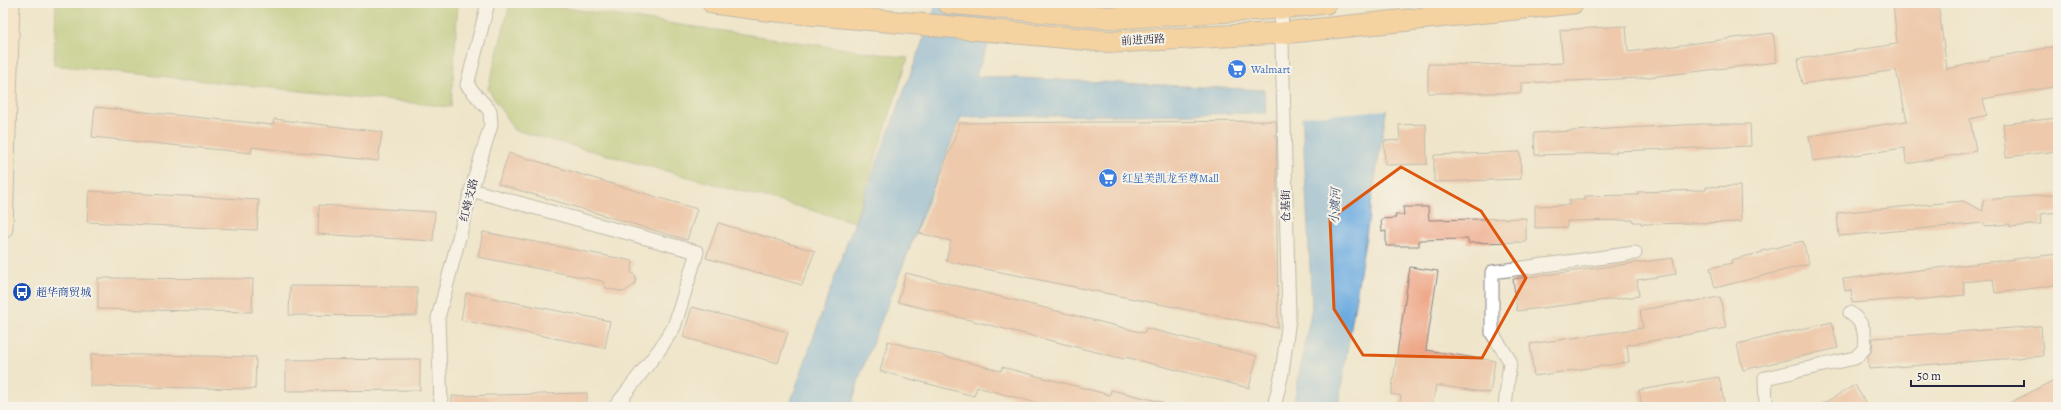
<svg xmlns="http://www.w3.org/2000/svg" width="2061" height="410" viewBox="0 0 2061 410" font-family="Alegreya,'Noto Serif SC',serif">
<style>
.green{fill:#a6bd62;stroke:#64704e}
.water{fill:#6dace0;stroke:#48678e}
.pier{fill:#efe5cb}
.building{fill:#eea686}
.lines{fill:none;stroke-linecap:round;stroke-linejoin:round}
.minor-casing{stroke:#888483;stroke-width:15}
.secondary-casing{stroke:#888483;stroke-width:21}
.primary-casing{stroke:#888483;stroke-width:23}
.minor{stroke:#fff;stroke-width:13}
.secondary{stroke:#fee4c6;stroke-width:19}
.primary{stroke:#fdbc70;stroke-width:21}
.marked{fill:none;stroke:#de560e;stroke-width:3;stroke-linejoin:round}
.labels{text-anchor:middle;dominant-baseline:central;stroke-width:4;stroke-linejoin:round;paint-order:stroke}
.street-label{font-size:11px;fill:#22223b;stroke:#f7f3e8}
.shop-label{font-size:11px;fill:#366cbe;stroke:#f7f3e8;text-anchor:start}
.transit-label{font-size:11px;fill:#164399;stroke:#f7f3e8;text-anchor:start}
.water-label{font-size:12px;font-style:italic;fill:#3c5275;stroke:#f7f3e8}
</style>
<rect width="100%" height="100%" fill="#f7f3e8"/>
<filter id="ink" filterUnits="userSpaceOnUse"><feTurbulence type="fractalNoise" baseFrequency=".025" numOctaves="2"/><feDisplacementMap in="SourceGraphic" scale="8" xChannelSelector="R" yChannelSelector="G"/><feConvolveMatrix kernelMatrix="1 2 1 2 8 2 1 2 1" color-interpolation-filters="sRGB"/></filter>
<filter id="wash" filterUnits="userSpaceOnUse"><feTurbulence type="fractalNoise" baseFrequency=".012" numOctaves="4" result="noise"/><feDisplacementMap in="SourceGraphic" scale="16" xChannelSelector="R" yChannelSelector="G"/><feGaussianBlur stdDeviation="0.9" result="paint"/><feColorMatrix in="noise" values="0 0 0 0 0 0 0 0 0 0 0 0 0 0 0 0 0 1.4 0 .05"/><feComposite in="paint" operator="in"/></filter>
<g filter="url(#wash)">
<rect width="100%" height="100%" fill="#efe5cb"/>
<path class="green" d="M56 3H458L451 107 54 65Z
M510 3H530L908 58 855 222 514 130 488 89Z"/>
<path class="water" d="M937 3H1004L976 76 1264 90 1266 113 961 117 860 375 851 407H789L841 259Z
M1387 106 1338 407H1293L1312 307 1302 111Z"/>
<path class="pier" d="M1298 3H1387L1388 110 1301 117Z"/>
<g id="blocks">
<path class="building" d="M1893 3H1938L1947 69 1989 60V58L2058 46V86L1983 99 1987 115 1970 119 1976 151 1907 164 1904 148 1813 161 1809 136 1907 121 1896 70 1802 84 1798 59 1897 44Z
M1626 26 1628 52 1773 33 1777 62 1641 78 1521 83V93H1428V64L1521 65 1563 63 1560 30Z
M95 107 273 125 274 119 382 132 378 161 252 147 251 153 92 137Z
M2058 118V151L2006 157 2003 124Z
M1276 121 1278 328 946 261 951 241 919 233 960 123Z
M1426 124 1427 164 1385 165 1384 141 1400 140 1399 125Z
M1701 124H1750L1751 146 1616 151V153L1535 155 1534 133Z
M1520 152 1521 179 1434 182V155Z
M509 153 697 209 687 240 498 184Z
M1740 186 1741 222 1641 224V222H1633V220L1567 221V227L1535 228V206L1569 205V200H1585V196L1638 195V192L1706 190V187Z
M89 191 259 200 257 230 87 222Z
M2058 194V212L2040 214 2041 224 2010 227V224L1985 226 1984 223 1839 236 1837 213 1963 201 1983 211V200Z
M319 205 435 212 433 241 318 234Z
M1403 207H1428L1429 220 1526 218V242L1468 243V239L1419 240V246H1386V231L1382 232 1381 219 1396 218 1395 215H1404Z
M718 223 815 251 802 285 706 258Z
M483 232 633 261 631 272 635 275 636 280 634 285 624 292 606 288 602 281 478 257Z
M1803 241 1809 264 1715 288 1710 268 1732 263 1731 260 1763 252 1762 251Z
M2058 254V271H2056L2058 284 2036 288 1995 293 1993 279 1963 282 1965 295 1915 300 1914 298 1852 303 1851 290 1845 291 1843 279Z
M1673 258 1676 274 1637 280 1639 296 1517 311 1513 279Z
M1410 267 1438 271 1426 350 1495 361 1490 393 1436 385 1432 407H1399L1401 396 1391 394Z
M906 273 1144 333 1146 328 1257 356 1249 388 1125 357 1124 359 898 302Z
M98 278 253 279 252 312 98 309Z
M290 286 417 287V316L289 315Z
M466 293 610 321 605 348 461 320Z
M1720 297 1726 328 1627 345 1629 362 1534 376 1530 344 1643 328 1640 310Z
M692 307 788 332 778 363 683 337Z
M1832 322 1838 348 1743 370 1737 344Z
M2041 326 2043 356 1869 369 1868 356 1872 350 1873 338Z
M888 341 1001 371 1002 367 1110 395 1111 390 1162 402 1161 407H1052L977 387 974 396 880 371Z
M91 354 256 357 255 389 90 386Z
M420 359V390L286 391V360Z
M1719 377 1725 407H1642L1639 390Z
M2058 378V407H2002Z
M1855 385 1868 407H1817Z
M587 393V407H452V396Z"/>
</g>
</g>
<g filter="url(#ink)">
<use href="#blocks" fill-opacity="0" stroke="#888483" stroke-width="1"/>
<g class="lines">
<g class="minor-casing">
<path id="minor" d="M471 190 697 252 674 327 659 350 615 407
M441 407 438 318 473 184 491 125 490 111 467 85 488 3
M1274 407 1282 373 1289 319 1281 3
M1505 407 1510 361 1492 333V272L1635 253
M1766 407 1765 378 1855 358 1864 349C1866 332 1864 323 1850 313"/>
</g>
<g class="secondary-casing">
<path id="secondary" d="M3 229 10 3"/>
</g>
<g class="primary-casing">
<path id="primary" d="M713 3 766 10 1114 42 1282 33 1573 3
M948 3 1115 18 1281 8 1326 3"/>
</g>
<use href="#minor" class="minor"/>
<use href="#secondary" class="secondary"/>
<use href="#primary" class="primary"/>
</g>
</g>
<path d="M0 0H2061V410H0ZM1401 167 1481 211 1526 278 1482 358 1363 355 1334 309 1330 219Z" fill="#efe5cb" fill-opacity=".55" fill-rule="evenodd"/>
<path class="marked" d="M1401 167 1481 211 1526 278 1482 358 1363 355 1334 309 1330 219Z"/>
<defs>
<g id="supermarket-disc" transform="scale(1)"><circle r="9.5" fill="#3f7fe0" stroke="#f7f3e8"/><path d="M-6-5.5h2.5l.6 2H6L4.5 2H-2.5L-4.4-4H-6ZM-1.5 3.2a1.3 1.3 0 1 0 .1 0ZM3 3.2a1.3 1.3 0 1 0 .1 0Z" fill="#fff"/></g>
<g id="bus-disc" transform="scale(1)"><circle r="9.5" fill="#1a4fb4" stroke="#f7f3e8"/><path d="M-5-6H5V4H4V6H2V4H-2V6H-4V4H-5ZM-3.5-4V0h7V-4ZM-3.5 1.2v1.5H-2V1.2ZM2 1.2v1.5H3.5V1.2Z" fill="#fff"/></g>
</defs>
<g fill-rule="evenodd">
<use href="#supermarket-disc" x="1237" y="69"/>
<use href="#supermarket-disc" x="1108" y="178"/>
<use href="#bus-disc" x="22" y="292"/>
</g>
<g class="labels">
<g class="street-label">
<text transform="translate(1143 40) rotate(-3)">前进西路</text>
<text transform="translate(469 200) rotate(-76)">红峰支路</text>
<text transform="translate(1286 206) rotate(-91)">仓基街</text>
</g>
<g class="shop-label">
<text x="1251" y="69">Walmart</text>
<text x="1122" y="178">红星美凯龙至尊Mall</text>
</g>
<g class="transit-label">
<text x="36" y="292">超华商贸城</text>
</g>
<g class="water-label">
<text transform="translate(1335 206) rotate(-87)">小澞河</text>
</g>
</g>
<rect width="2061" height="410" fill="none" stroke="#f7f3e8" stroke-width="16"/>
<path d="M1911 380v6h113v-6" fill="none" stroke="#22223b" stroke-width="2"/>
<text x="1917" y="380" font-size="12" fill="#22223b" stroke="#f7f3e8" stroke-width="3" paint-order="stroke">50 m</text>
</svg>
